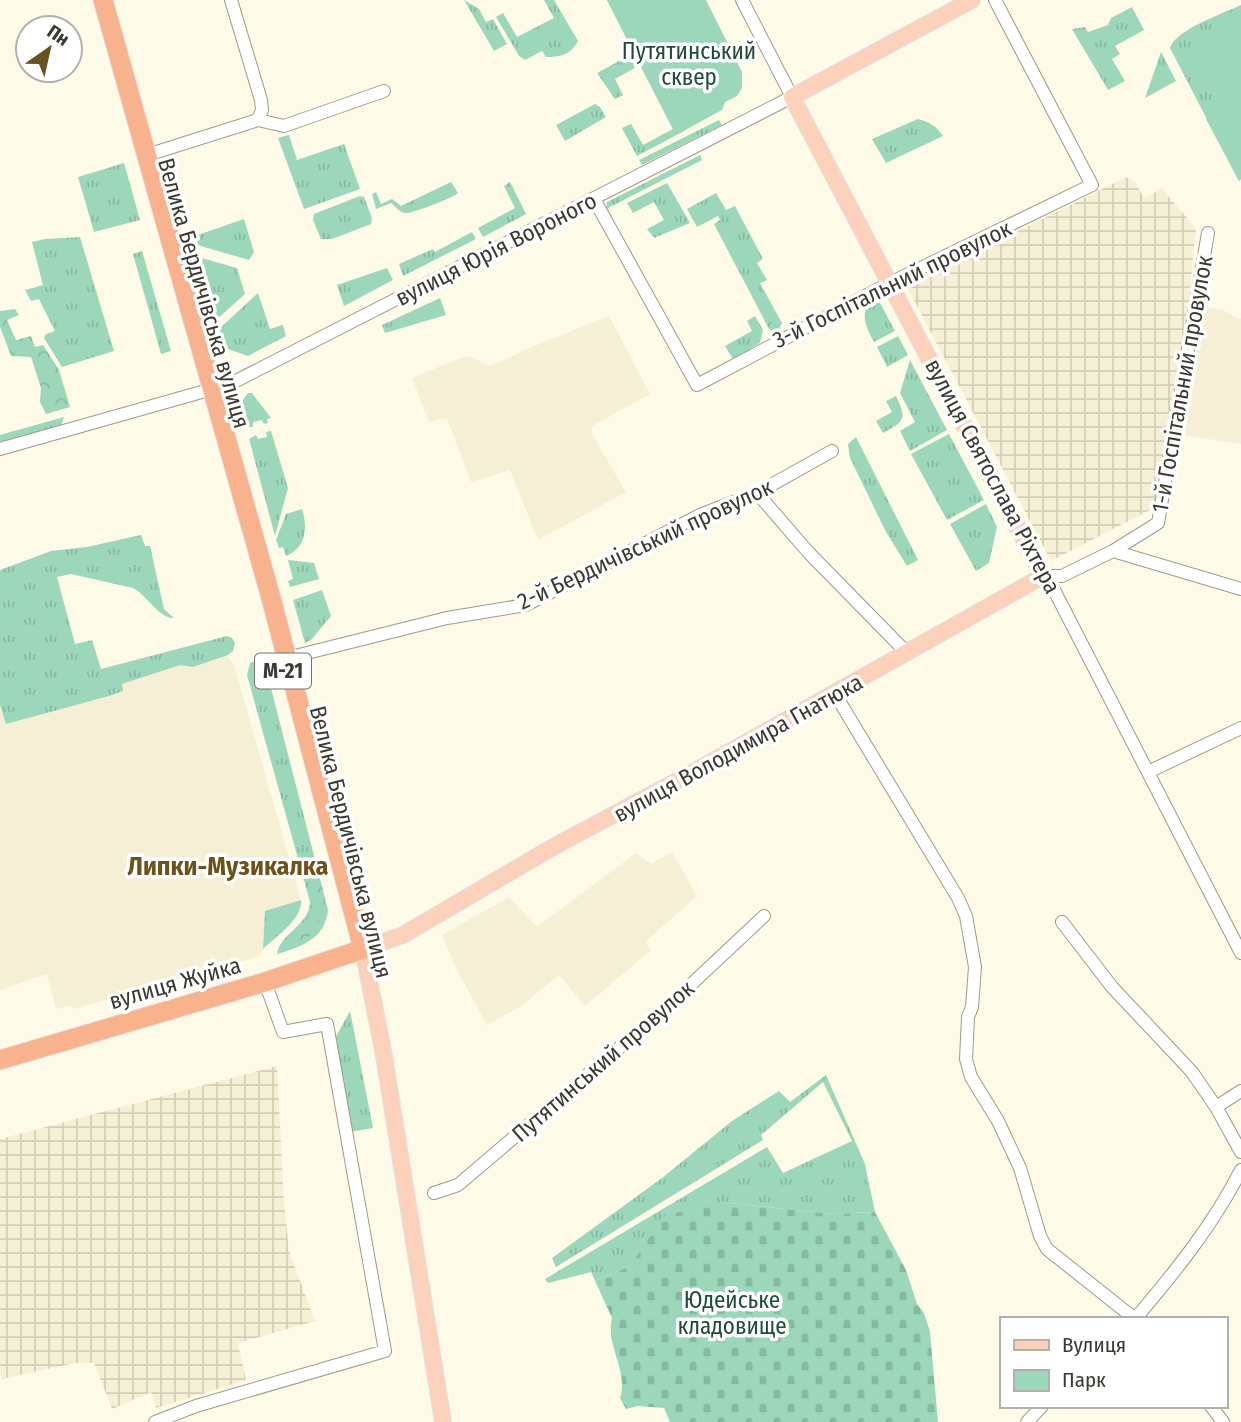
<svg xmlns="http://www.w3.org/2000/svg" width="1241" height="1422" viewBox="0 0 1241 1422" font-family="'Fira Sans Condensed',sans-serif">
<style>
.built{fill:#f5f0d5}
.industrial{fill:url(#industrial-grid)}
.grass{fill:url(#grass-tufts)}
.forest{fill:url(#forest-crowns)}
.cemetery{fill:url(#cemetery-stones)}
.park{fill:#9cd7bb}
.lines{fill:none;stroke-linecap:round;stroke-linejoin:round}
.minor-casing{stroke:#9e9a89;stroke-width:14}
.major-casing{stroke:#e4e3e2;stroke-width:18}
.highway-casing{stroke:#e4e3e2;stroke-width:21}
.minor{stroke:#fff;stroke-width:12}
.major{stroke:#fbd1bb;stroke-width:16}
.highway{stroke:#f8b38e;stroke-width:19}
.labels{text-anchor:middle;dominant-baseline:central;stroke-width:7;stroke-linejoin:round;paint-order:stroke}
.shield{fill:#fff;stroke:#767570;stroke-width:2}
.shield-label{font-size:21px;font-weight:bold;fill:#3b3a32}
.park-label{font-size:23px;fill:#1f4b38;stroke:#fff}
.street-label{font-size:23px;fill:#3b3a32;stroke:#fff}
.quarter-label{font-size:26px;font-weight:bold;fill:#6d511a;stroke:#fff}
</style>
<defs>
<pattern id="industrial-grid" width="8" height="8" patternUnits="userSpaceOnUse" patternTransform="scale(1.75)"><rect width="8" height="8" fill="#f5f0d5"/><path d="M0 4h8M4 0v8" fill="none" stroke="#d3cfb7"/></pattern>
<pattern id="grass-tufts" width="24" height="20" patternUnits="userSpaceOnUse" patternTransform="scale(1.75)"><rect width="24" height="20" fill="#9cd7bb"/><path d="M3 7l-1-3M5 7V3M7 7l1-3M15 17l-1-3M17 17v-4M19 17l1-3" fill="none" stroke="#87b9a1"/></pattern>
<pattern id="forest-crowns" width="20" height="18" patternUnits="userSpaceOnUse" patternTransform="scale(1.75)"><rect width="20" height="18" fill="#9cd7bb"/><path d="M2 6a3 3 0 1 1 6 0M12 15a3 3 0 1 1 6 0" fill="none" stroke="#87b9a1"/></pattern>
<pattern id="cemetery-stones" width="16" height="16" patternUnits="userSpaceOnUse" patternTransform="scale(1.75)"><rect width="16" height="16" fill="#9cd7bb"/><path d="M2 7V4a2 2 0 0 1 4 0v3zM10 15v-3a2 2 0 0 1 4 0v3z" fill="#87b9a1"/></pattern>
</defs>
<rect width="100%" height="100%" fill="#fdfae7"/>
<path class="built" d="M1197 306 1223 310 1239 319 1241 318V444L1181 435Z
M609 316 650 394 592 426V434L626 492 538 540 510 470 471 482 447 418 429 422 412 378 460 358 470 356 489 366 493 365 527 349Z
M222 650 234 665 301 900 265 911 263 949 260 956 73 1009 71 1005 56 1009 47 974 0 990V705L6 724 123 691 121 684Z
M672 852 697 896 645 942 651 950 585 1006 559 975 521 1006 487 1025 458 972 442 935 509 897 537 927 636 853 651 864Z"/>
<path class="industrial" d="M1126 177 1135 182 1144 198 1162 189 1196 228 1182 370 1156 507 1051 561 907 287Z
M277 1066 284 1202 289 1251 315 1321 238 1343 246 1380 156 1408 151 1392 112 1409 94 1363H75L2 1379 0 1372V1139Z"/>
<path class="grass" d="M464 0 479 9 486 22 493 19 507 44 494 51Z
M544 0H554L578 41C570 55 561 57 546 57L542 51 525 60 519 56 496 17 503 13 517 37 554 18Z
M607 0H638L686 130 637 156 622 128 631 124 643 145 673 129 640 65 615 79 623 95 615 99 597 73 634 53Z
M1241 5V179L1239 181 1170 48C1175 30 1224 13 1241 5Z
M1132 7 1144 30 1115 46 1120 54 1112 59 1125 81 1108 90 1072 29 1085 27 1088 32 1108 25 1111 18Z
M1161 52 1176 81 1145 98Z
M595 104 600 107 606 117 565 141 556 125Z
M918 119C930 122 936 126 943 136L886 163 872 139Z
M719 120 722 125 642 165 639 160Z
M289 135 297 160 344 144 360 189 304 209 278 138Z
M700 155 702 160 606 209 607 202Z
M124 163 140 220 94 232 78 177Z
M451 182 458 193C452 198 412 214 405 213 399 212 395 206 391 203L376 209 372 194 376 192 381 204 392 199 401 206Z
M510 182 526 214 483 237 478 228 515 208 504 186Z
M667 183 690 223 654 238 647 229 664 220 654 202 633 213 627 203Z
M716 193 726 210 735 206 763 259 757 263 767 280 760 283 782 323 778 331 772 332 768 327 714 224 720 220 718 216 697 227 687 209Z
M360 196 364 197 372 218 371 224 332 239H321L313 220 314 214Z
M244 219 254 252 249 260 194 244 192 237Z
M472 232 476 239 403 276 399 264 433 249 435 252Z
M80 237 114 351 62 367 44 338 46 334 55 331 39 299 31 301 25 290 43 285 32 242 45 239Z
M142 251 171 351 161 354 133 254Z
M198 257 237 268 245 294 216 320Z
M387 268 393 280 344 306 337 285Z
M258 293 270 329 283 325 286 336 248 356 225 348 219 329Z
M440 298 446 315 385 333 382 325Z
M878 299 895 331 874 342C865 325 857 309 878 299Z
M755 316 763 330 760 343 733 359 725 346 752 331 747 321Z
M898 336 908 355 887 367 877 347Z
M910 360 947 430 910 451 900 431 915 422 900 393Z
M248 393H252L271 418 267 419 268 423 264 424 262 420 253 422V427H245L240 404Z
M896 396C907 419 905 421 883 433L876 421 892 412 886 401Z
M64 417 61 426 0 442V435Z
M271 431 288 488 275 536 249 439 256 435 258 439 267 437 266 432Z
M949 434 984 500 947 520 911 454Z
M856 437 918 560 907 566 886 532 850 458 848 444Z
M986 504 997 527 989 563 976 571 950 524Z
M302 509C308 528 306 548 286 556L283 547 279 548 276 540 286 514Z
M141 535 145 546H150L164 609 174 618C159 619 147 595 133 588L71 574 57 577 75 644 92 640 101 669 227 636 232 638 235 643 233 651 228 655 193 667 180 665 122 684 123 691 109 696 6 724 0 705V570L51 551 87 547Z
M288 560 314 563 319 579 290 587 288 581 293 579Z
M322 590 331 616 311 640 305 643 293 600Z
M260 659 264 661 328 910C325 939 301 947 277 954 280 933 309 926 310 902L247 675 250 663Z
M301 900C303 919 275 937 263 949L265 911Z
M350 1011 373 1128 350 1132 333 1042Z
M826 1075 865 1164 875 1212 833 1214 719 1202 642 1251 630 1266 595 1281 591 1272 548 1283 545 1279 767 1147 783 1173 852 1141 823 1082 761 1135 763 1140 556 1267 552 1258 662 1178 732 1121 779 1091 790 1102Z"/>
<path class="forest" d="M15 309 19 315 7 320 16 340 31 336 35 347 43 345 59 370 70 407 46 414 40 402 41 388 31 357 11 356 0 327V311Z
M314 873C333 889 322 936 299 943L294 940 293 935 311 915 310 877Z"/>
<path class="cemetery" d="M719 1202 833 1214 875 1212 906 1270 917 1304 924 1313 930 1332 938 1422H670L664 1408 638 1406 626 1409 620 1398C629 1372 605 1345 612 1318L595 1281 630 1266 664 1216Z"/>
<path class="park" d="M607 0H706L742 72V88L737 96 725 102 722 110 676 135Z
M1234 30 1241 42V179L1239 181 1206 119 1221 110 1190 55Z"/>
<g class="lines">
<g class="minor-casing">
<path id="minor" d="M231 0 261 100 262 110 258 120
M147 155 258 120 284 126 384 91
M594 199 697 385 890 283 1092 185 995 0
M0 449 230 384 792 97 742 0
M757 493 809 553 908 654
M1113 551 1241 589
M1043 576 1053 588 1241 953
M1043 576H1062L1113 551 1158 523 1208 233
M287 658 447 618 526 605 702 514 757 493 832 451
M835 694 958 898 966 916 975 967 972 1007 968 1017 966 1059 971 1077 998 1121 1020 1168 1040 1236 1047 1249 1135 1319C1175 1272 1213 1225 1241 1170
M1148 772 1241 728
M1062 922 1112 987 1192 1072 1216 1107 1241 1152
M1216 1107 1241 1091
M434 1193 458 1185 666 1008 764 916
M1211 1406 1223 1422
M155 1422 196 1406 385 1351 327 1024 283 1032 265 982
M1027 1422 1042 1406"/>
</g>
<g class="major-casing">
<path id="major" d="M443 1422 384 1056 363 949 403 935 553 847 690 774 1043 576 792 97 972 0"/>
</g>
<g class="highway-casing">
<path id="highway" d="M0 1060 265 982 363 949 271 598 103 0"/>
</g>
<use href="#minor" class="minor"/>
<use href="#major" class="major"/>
<use href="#highway" class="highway"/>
</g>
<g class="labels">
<rect class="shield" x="255" y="653.5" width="56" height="35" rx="5"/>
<g class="shield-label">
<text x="283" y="671">М-21</text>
</g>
<g class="park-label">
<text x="689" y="51">Путятинський<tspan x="689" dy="26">сквер</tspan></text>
<text x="732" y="1300">Юдейське<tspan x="732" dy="26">кладовище</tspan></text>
</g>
<g class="street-label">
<text transform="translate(496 249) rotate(-27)">вулиця Юрія Вороного</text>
<text transform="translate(892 284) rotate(-26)">3-й Госпітальний провулок</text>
<text transform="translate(204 293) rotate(74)">Велика Бердичівська вулиця</text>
<text transform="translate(1182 384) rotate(-80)">1-й Госпітальний провулок</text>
<text transform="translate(993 476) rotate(62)">вулиця Святослава Ріхтера</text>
<text transform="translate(645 544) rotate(-25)">2-й Бердичівський провулок</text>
<text transform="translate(738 748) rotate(-29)">вулиця Володимира Гнатюка</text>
<text transform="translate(351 842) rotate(76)">Велика Бердичівська вулиця</text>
<text transform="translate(175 983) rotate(-16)">вулиця Жуйка</text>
<text transform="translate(603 1061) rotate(-41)">Путятинський провулок</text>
</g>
<g class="quarter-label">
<text x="228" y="866">Липки-Музикалка</text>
</g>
</g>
<rect x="1000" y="1317" width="228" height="91" fill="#ffffff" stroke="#b1b0ad" stroke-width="2"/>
<rect x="1014" y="1340" width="35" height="10" fill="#fbd1bb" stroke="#b1b0ad" stroke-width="2"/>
<text x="1062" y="1352" font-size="21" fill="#3b3a32">Вулиця</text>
<rect x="1014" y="1370" width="35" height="21" fill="#9cd7bb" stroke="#b1b0ad" stroke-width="2"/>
<text x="1062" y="1387" font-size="21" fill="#3b3a32">Парк</text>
<g transform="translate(49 49) rotate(34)"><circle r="33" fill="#ffffff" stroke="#b1b0ad" stroke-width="2"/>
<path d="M0-5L12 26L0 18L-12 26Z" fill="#6a5122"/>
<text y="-10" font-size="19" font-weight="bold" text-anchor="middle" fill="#3b3a32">Пн</text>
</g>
</svg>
